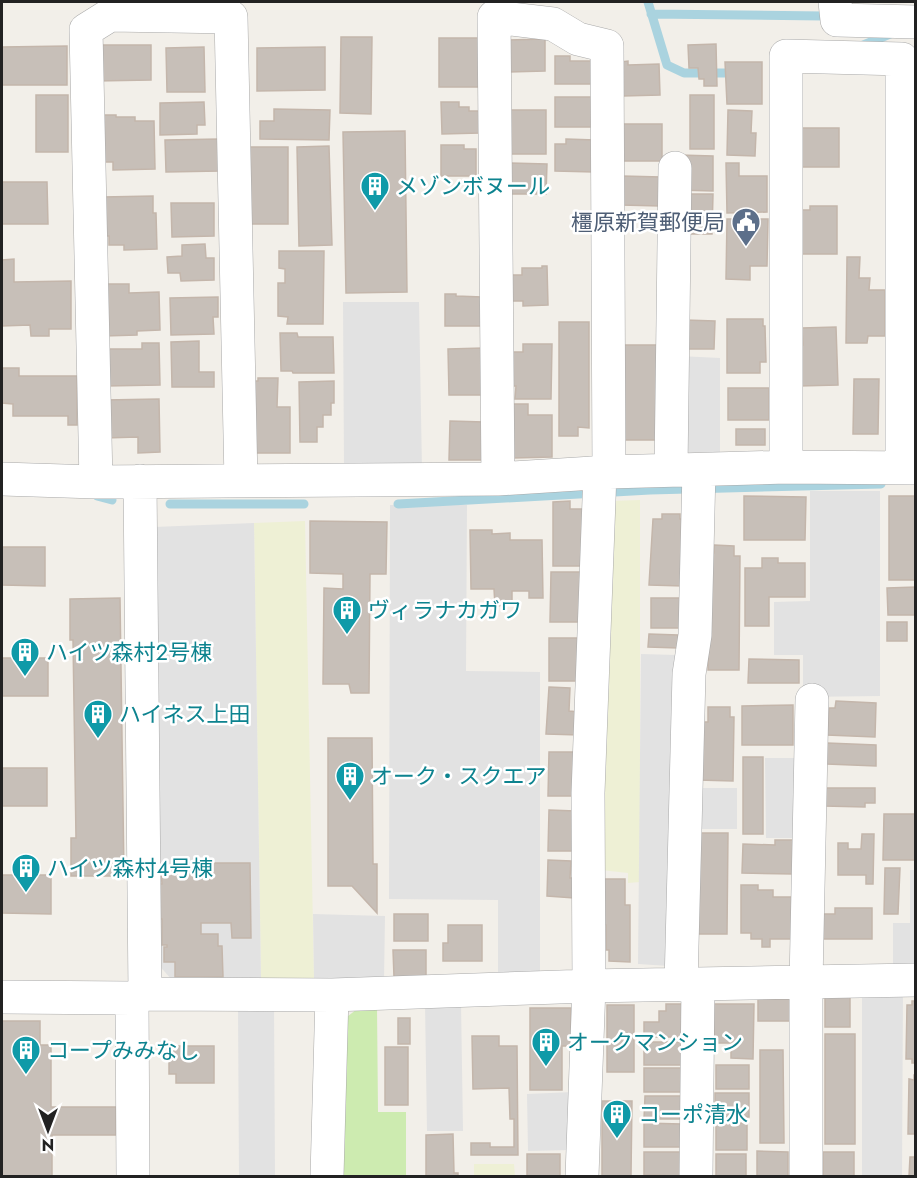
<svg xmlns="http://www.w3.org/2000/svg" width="917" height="1178" viewBox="0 0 917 1178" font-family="Jost,'Noto Sans JP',sans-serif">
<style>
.farmland{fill:#eef0d5}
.grass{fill:#cdebb0}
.parking{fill:#e2e2e2}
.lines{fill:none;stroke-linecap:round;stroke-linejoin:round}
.stream{stroke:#aad3df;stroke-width:9}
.building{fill:#c7bfb8;stroke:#c4b6ab;stroke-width:1.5}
.minor-casing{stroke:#a9a9a9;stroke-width:34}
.minor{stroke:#fff;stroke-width:33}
.labels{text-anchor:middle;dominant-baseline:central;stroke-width:5;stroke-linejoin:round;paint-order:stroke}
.culture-label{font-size:22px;fill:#0d838f;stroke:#fff;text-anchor:start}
.service-label{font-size:22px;fill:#4e5e75;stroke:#fff;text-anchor:end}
</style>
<rect width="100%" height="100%" fill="#f2efe9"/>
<path class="farmland" d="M640 500V882L628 883V873L601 870 611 501Z
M305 521 314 979 261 980 254 523Z
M474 1164H514L515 1176H474Z"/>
<path class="grass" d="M361 1006H377L378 1112H406V1176H343V1020Z"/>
<path class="parking" d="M343 302H419L422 470 344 467Z
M679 356 720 358V452L678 453Z
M810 491H880V696L803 697V655H774V602L810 601Z
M390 505H467L466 671 540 672V973H498V900L389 899Z
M254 523 261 980H172L157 963 154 527Z
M641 654 676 655 669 966 638 964Z
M765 758H797V838H766Z
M696 788H737V829H696Z
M910 870H915V966H893V923H910Z
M313 914 385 916 384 980 314 979Z
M862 990H903L902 1176H862Z
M425 1003H461L463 1131H427Z
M274 1006 275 1175H239L238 1007Z
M573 1092 571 1150 528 1151 527 1094Z"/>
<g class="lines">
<path class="stream" d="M648 2 667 65 684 73H737
M651 14 824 16 828 11
M861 46 890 34
M97 496 112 500
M170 504H304
M398 504 650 490 881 484"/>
</g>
<path class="building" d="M341 37H372L371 114 340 113Z
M439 38H480V87H439Z
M545 39V71L507 72 506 40Z
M716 44 717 86H704V79H699L698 68H689L688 45Z
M96 45H151V80L96 81Z
M67 46V85H2V47Z
M204 47 205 92H167L166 48Z
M325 47V90L257 91V48Z
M555 56H570V61H593V84H555Z
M628 61V65L659 64 660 95 623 96 621 62Z
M725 62H762V104H727Z
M36 95H68V152H36Z
M690 95H714V149H690Z
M555 97H591V127H555Z
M204 102 205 125H197V134L160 135V103Z
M441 102H459V107H469V111H480V133L442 134Z
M274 109 330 110 329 140 260 139V121H274Z
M507 110H546V154H507Z
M728 110 752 111 751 133H756L755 156 727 155Z
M99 115H116V117H135V121H154L155 169 113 170V162H100Z
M622 124H662V161H622Z
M798 128H839V167H802Z
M405 131 407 292 346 293 343 132Z
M219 139 220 171 166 172 165 140Z
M566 139 595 140 594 172 555 171V144H566Z
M441 145H464V149H476V176H441Z
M329 146 332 245 299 246 297 147Z
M248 147H288V224H249Z
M679 155 713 156V191L678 190Z
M510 163 547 164 546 194H509Z
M726 163H739V176H767V212L727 213Z
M622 176 661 177 660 206 621 205Z
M2 182H47L48 224H2Z
M677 194H713L712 234H677Z
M153 196V213H156L157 249 124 250V245H109V236H104L103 197Z
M171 203H214V236L172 237Z
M810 206H837V254H798V210H810Z
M727 219H768L767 266H750V280L726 279Z
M205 244 206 258H214V280L181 281 180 273H168L167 257 182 256V245Z
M279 251H324L323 324H287L288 317 278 316V283H285V269L279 268Z
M847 257H860L859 278H870L869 290H885V336H868L867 343H846Z
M14 259V282L71 281V329H49V336H31L30 325 2 326V260Z
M542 266H547L548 305 523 306V301H512L511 275H522V268H542Z
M103 284H129V293L159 292 160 330 137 331V335L104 336Z
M445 294H456V296L482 297V326H445Z
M218 297V317H213L214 334 171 335 170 298Z
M727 319H763V326H765L766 362H760V373H727Z
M685 320 715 321 714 349H684Z
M559 322H589V428L578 427V436H559Z
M836 327 838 385 799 386 797 345H803L802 328Z
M280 333H297L298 337H333L334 373H293L292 371H281Z
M199 341V372H214V387H172L171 342Z
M142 343H159L160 385 106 386V349H142Z
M523 344H552L551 399H515L516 386H511L508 352H523Z
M623 345H659V440H623Z
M483 348 484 395H449L448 349Z
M2 368H19V376H77V425H68V416H13V404L2 403Z
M258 378H278L277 407H290V453H246V381H258Z
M854 379H879L878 434H853Z
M334 381V403H331V415H323V427H317V442H300L299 382Z
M728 388H769V420H728Z
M159 399 160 452 138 453V437L105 438V400Z
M512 404H528V415H552V457L513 458Z
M450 421 484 422V460H449Z
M736 429H765V445H736Z
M744 496 806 497 805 540H744Z
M889 496H916V580H889Z
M570 501V509H584L585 566H553V502Z
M662 514H680V519H683V586L649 585 653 519H662Z
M310 521 387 522 386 574H370L369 693H351L349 684H323L324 588 343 589V574L310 573Z
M470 530H492V534L510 533V540H542L543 598H529V591H512V605L495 606 494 589H471Z
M714 545 734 546V556H740L739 670H708L709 553H714Z
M2 547H45V586L2 585Z
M762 558H778V563H805V597H769V626H745V568H762Z
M551 572H580V622H550Z
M916 587V615H888L887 588Z
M120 598 124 876H71V838H76L73 640H70V599Z
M651 598H682L681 628H651Z
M887 622H907V641H887Z
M649 634 678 635V648L648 647Z
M549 638H581V681H549Z
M2 658H48V696H2Z
M749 659 799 660V683H748Z
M549 687 570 688 569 711 580 712 579 735 546 734Z
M836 701 876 703 875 737 827 735 829 708H835Z
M793 705V745H742V706Z
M708 707H730V717H734L733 781 698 780 699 722H708Z
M328 738H372L373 864H377V913L352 886H328Z
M827 743 876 745V766L827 764Z
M549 752H574L573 796H548Z
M743 757H763V834H743Z
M2 768H47V806H2Z
M825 788H875V803H865V807L824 806Z
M549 810 575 811 574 851H548Z
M884 814H916V860H883Z
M696 833H728L727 934H695Z
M862 834H874L873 884H866V875H838V843H848V849H861Z
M775 840H793V874L742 873 743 844 775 845Z
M548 860 571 861 570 878H575L574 898 547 896Z
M189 863H250L251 938H232L231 923H201V934H218V946H222L223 977H175V962H164V947H167V945H162V919H159L158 884H162L161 870 189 869Z
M885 868H900L898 914H884Z
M2 875H51V914L2 913Z
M604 879H625V905H630V962L609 961V950H606V925L604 924Z
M741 885H758V890H773V897H792V939H770V947H762V939H751V933H741Z
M835 908H872V939H823V914H835Z
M394 914H428V941H394Z
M448 925H482V961H443V943H448Z
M393 950H426V977H394Z
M825 995H850V1027H825Z
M758 999H793V1021H758Z
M912 1001H916V1063H912V1059H906L907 1005H912Z
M666 1004H683V1037H644V1022H659V1011H666Z
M714 1004H754L753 1059 731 1058V1043H714Z
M607 1005H634V1072H607Z
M530 1008H571V1046H562V1090H530Z
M398 1018H410V1044H398Z
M2 1021H40V1045H51V1107H116V1135H52V1176H2Z
M825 1034H855V1144H825Z
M472 1036H499V1046H517L518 1155H471V1143H490V1147H514V1119H510L509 1088 473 1089Z
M644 1042H683V1065H644Z
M169 1046H214V1083H176V1074H169Z
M385 1047H408V1105H385Z
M760 1050H783L784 1143H760Z
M716 1065H749V1089H716Z
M644 1068H681V1092H644Z
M914 1075H916V1138L915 1134H908L909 1079 914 1080Z
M715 1093H749V1117H715Z
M645 1096H681V1119H644Z
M602 1101H632L631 1176H602Z
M644 1123 681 1124V1147H644Z
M716 1123H747V1150H716Z
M453 1134 454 1173H458V1176H426V1135Z
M757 1151 788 1152V1176H757Z
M644 1152H681V1176L644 1175Z
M823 1152H854V1176H823Z
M915 1153 916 1176H909L910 1157H915Z
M527 1154H560V1176H527Z
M716 1154H746V1176H716Z"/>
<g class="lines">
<g class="minor-casing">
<path id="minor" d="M835 2 837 20 916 22
M786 467V56L902 59V468
M671 470 675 168
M2 479 96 482 498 479 609 472 786 467 916 468
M498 479 494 17 553 24 578 39 607 46 609 472
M140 481 145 994
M96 482 86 30 110 15 231 17 241 481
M681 985 689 674 695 635 699 470
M2 997 132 998 145 994 332 995 589 986 916 980
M132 998 133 1176
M327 1176 332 995
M582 1176 589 986 588 793 600 473
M696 1176 698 985
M806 1176V983L812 700"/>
</g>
<use href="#minor" class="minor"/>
</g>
<defs>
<g id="building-pin" transform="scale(1.5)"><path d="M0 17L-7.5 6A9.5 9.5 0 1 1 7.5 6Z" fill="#0f9aa8" stroke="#fff"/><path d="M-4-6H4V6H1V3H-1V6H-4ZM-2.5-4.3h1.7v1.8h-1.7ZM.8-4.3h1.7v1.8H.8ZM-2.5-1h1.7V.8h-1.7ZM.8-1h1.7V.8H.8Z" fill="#fff"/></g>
<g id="civic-pin" transform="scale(1.5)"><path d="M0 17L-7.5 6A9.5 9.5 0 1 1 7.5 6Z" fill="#5c6f8a" stroke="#fff"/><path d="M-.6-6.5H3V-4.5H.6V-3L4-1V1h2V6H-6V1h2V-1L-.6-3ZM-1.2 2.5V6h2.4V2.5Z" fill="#fff"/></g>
</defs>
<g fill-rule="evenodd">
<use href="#building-pin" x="375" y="186"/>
<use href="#civic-pin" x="746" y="222"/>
<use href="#building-pin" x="347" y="610"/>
<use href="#building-pin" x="25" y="652"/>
<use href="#building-pin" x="98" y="714"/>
<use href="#building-pin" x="350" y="776"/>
<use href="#building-pin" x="26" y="868"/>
<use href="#building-pin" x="546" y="1042"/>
<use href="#building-pin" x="26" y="1050"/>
<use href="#building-pin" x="617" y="1114"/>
</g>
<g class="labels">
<g class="culture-label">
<text x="396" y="186">メゾンボヌール</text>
<text x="368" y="610">ヴィラナカガワ</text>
<text x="46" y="652">ハイツ森村２号棟</text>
<text x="119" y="714">ハイネス上田</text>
<text x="371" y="776">オーク・スクエア</text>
<text x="47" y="868">ハイツ森村４号棟</text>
<text x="567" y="1042">オークマンション</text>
<text x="47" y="1050">コープみみなし</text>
<text x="638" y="1114">コーポ清水</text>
</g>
<g class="service-label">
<text x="725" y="222">橿原新賀郵便局</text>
</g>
</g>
<rect width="917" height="1178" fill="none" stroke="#222222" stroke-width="6"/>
<g transform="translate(48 1130) rotate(180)" stroke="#ffffff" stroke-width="4.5" paint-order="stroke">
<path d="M0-4.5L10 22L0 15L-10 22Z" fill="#222222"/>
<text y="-9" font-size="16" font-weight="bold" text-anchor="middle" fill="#222222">N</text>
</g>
</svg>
